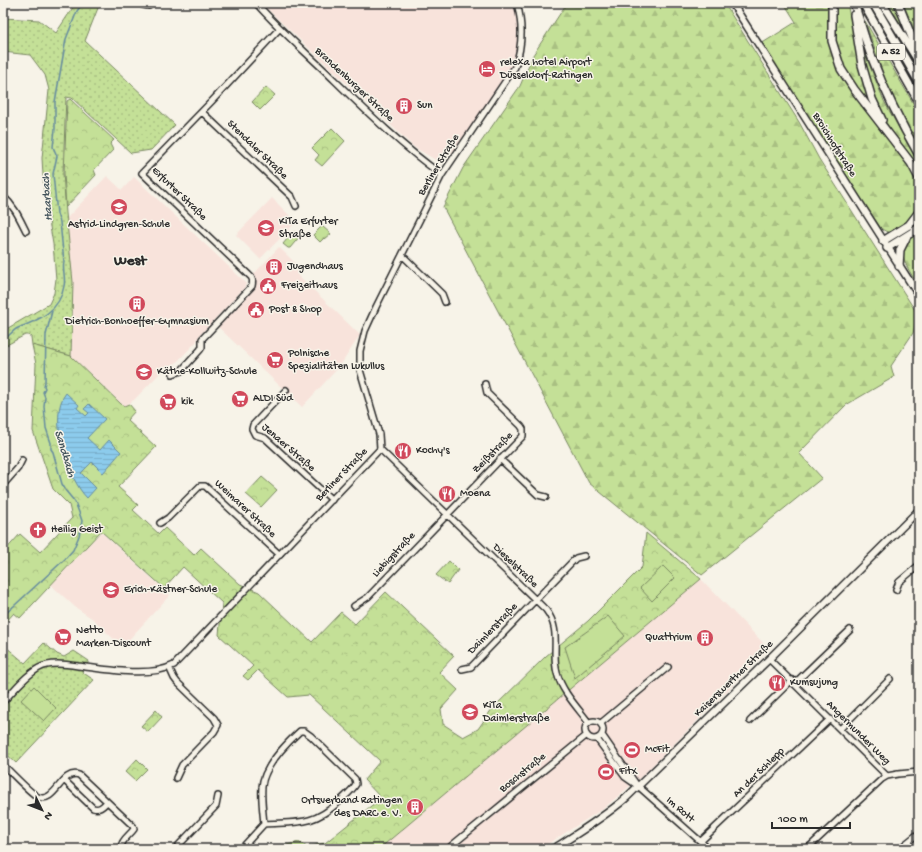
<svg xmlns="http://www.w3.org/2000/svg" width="922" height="852" viewBox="0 0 922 852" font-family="'Gochi Hand',sans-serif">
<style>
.built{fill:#f8e3db}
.grass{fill:url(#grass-dots);stroke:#788661}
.forest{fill:url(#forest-firs);stroke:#788661}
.park{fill:url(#park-crowns);stroke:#788661}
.pitch{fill:#c4e097;stroke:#788661}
.water{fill:url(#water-rules);stroke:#658b9f}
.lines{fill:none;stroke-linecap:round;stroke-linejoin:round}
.stream{stroke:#658b9f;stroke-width:1.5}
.minor-casing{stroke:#2b2b2b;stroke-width:8}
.major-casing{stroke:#2b2b2b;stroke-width:9}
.highway-casing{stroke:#2b2b2b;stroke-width:10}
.minor{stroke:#f7f3e8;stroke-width:5}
.major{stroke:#f7f3e8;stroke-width:6}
.highway{stroke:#f7f3e8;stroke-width:7}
.labels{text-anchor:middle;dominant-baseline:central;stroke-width:3;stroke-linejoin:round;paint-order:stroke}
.shield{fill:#f7f3e8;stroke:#686764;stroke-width:1}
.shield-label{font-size:10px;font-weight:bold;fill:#2b2b2b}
.poi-label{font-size:11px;fill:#2b2b2b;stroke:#f7f3e8;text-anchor:start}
.street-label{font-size:11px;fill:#2b2b2b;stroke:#f7f3e8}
.water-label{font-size:12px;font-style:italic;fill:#43535b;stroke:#f7f3e8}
.district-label{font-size:15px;font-weight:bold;fill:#2b2b2b;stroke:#f7f3e8}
</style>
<defs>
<pattern id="grass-dots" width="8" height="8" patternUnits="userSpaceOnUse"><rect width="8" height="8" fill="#c4e097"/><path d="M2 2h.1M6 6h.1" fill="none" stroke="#a9c082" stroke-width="1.8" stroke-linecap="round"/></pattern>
<pattern id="forest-firs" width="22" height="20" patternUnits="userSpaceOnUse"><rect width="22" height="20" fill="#c4e097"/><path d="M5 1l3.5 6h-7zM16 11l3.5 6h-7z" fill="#a9c082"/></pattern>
<pattern id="park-crowns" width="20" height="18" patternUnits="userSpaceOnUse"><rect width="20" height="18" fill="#c4e097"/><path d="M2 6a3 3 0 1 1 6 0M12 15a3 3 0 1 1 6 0" fill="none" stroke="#a9c082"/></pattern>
<pattern id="water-rules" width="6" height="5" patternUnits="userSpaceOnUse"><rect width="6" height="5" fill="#8ccbec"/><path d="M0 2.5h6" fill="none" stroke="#79aecb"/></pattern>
</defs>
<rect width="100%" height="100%" fill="#f7f3e8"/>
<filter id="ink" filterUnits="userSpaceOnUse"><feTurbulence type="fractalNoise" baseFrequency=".025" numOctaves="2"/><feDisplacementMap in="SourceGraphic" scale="8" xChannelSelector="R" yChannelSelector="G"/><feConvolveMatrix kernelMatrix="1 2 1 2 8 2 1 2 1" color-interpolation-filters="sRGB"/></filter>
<g filter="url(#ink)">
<path class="built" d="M261 3H517L522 38 515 67 462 144 439 162 414 147Z
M107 176 122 190 134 177 246 283 245 287 198 337 197 341 171 368 164 369 134 400 124 406 71 356 73 282 66 219Z
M272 198 296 222 260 259 236 235Z
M279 247 300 268 296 273 360 335 340 366 302 407 214 323 251 285 253 275Z
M101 532 170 595 122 647 93 619 75 607 51 585Z
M701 579 769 649 643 775 604 808 540 849H379Z"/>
<path class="grass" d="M76 3H101L98 8 85 41 175 125 151 150 131 153 72 98 66 97 63 173 66 213 73 282 71 356 32 345 31 337 28 335H25L3 347V331L49 304 54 293 56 279 53 244 44 192 42 158 49 90 45 75 30 55 3 52V18L39 20 56 33Z
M44 643 57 654 64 657 74 651 89 661 82 672 94 680 16 763 3 751V648L5 646 25 663Z"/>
<path class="forest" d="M567 3H724L799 122 819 159 918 315 913 333 891 366 894 377 846 405 799 453 822 478 702 575 589 483 443 207 463 168 520 86 533 55Z
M784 3H829C828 35 829 54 846 83L913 172C918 182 921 192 919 203 917 213 899 234 888 232 884 231 882 229 880 227L761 44 796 22Z
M834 3H847L866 93 873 110C860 93 845 76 837 56 831 39 833 20 834 3Z
M886 3H894L906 35Z
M903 3H919V40Z
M865 21 919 113V148L886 82Z
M862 49H863L884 101 919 165V170L885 121 869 84Z
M919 232V286C906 266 891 248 919 232Z"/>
<path class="park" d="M266 87 275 95 260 110 252 102Z
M70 99 114 140 110 144 113 150 94 170 96 175 66 207 64 173 67 101Z
M332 128 345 141 322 166 315 160 319 155 312 148Z
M322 226 331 234 325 239 324 238 320 242 313 235Z
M32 345 71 356 121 404 124 406 129 404 135 411 127 420 156 447 118 487 138 505 133 510 159 534 165 528 194 555 201 548 240 584 259 592 312 642 341 612 355 624 386 592 454 656 439 672 458 690 441 709 443 724 463 737 478 729 492 709 546 656 588 621 642 567 646 533 701 579 379 849H278L283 846 299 842 307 847 325 843 381 798 364 780 380 761 309 695 288 697 258 670 248 680 243 676 253 666 219 635 222 603 183 567 164 588 101 531 20 618 14 613 3 625V553L20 534 40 552 72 518 69 505 53 489 33 431 36 364Z
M262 477 277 490 261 507 246 494Z
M449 561 458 570 448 584 436 575Z
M156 710 162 717 148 732 141 726Z
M137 759 147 769 135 781 125 772Z"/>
<path class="pitch" d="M293 232H295L300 236 290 248H288L283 244Z
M663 566 675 578 652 601 640 588Z
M608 616 625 636 575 678 565 647Z
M34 686 56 708 44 721 21 700Z"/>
<path class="water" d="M66 393 79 405 77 408 86 416 89 413 84 409 89 404 105 419 87 438 100 450 109 440 121 452 103 473 92 462 81 473 96 488 87 498C68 479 47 416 66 393Z"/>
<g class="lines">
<path class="stream" d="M3 340C8 337 13 330 18 328 39 320 60 311 64 286 66 278 62 269 64 262L60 222 57 214 53 174 57 156 53 147 55 129V102L66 39 77 11 83 3
M3 616 65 559 73 550 79 536 82 521 80 515 75 502 65 490V489L62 484 53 452 51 449V443L46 428 44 406 45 397 43 392 45 388 44 386 45 382 46 335 52 311"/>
<g class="minor-casing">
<path id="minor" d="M256 3C278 28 302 49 326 72 363 108 400 145 442 175
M143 5 149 6 151 3
M202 112 292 197 296 206
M3 196C14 206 19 217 26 231
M402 255 442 294 445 302
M173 374 181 371 200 350 202 347V339L252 286C253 281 253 278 249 275L142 173 212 101 280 28
M286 390 253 425 252 429 255 435 265 438 332 500
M380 449 416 484 546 610C562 631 551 650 557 673 562 692 578 708 589 723
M500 459 538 495 546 497
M3 485 18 468 22 460
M160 523 168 518 200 486H205L280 555
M896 590 899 582 919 565
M354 606 368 597 523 436V429L521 426 487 393 485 384
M769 659 887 776 898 774 919 772
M169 667 174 678 177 682 214 718 218 725 214 732 182 765 176 778
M462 669 471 667 571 563 576 558 584 556
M795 683 850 630
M3 702C14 690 25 676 39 668 50 662 65 664 78 666 105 669 150 678 174 665L380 449 379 434 360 370V351L365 331 376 307 442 175 515 67C523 45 523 25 517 3
M585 730a9 9 0 1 1 18 0a9 9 0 1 1-18 0Z
M750 721 792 680
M601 723 668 667
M840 729 890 679
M602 735 636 784
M597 739 625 777 638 786 709 849
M3 765C10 771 30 793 38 797 56 804 61 769 79 775L133 826 134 829C130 835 122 839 121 847L123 849
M64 780 93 808C100 810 103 806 107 802
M701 841 830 719
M451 846 587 735
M175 849 216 806 218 796
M241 849 264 824C298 822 312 826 339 802 345 796 352 791 356 784L355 779 311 736 304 731H300C286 744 263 767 262 787 261 799 263 812 264 824
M807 849 882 779 887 776
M899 849 919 833"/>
</g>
<g class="major-casing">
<path id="major" d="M732 3 919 296
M553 849C578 833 603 818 626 798L769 659 919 510"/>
</g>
<g class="highway-casing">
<path id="highway" d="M832 3V41L841 69 854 89 911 163 919 178
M854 3C860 21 865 40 872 58 885 92 901 124 919 155
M863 3 919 102
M873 3 919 82
M882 3 919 62
M898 3 919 55
M854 15 862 65 872 99 882 120
M883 241 909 225 919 212
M887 248 919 228
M899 266 900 250 906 238"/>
</g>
<use href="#minor" class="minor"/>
<use href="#major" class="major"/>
<use href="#highway" class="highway"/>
</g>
</g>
<defs>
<g id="hotel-disc" transform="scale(0.9)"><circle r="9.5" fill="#d1495b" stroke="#f7f3e8"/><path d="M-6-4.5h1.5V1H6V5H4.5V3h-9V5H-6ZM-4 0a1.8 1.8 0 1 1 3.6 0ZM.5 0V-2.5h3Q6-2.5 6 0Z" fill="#fff"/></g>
<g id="building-disc" transform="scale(0.9)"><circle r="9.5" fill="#d1495b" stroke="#f7f3e8"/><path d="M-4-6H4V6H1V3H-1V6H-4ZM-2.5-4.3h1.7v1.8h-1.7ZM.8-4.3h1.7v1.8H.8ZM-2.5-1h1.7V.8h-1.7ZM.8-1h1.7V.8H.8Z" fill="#fff"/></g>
<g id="school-disc" transform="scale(0.9)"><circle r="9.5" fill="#d1495b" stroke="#f7f3e8"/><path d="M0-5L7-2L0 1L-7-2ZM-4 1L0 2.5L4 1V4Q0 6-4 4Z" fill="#fff"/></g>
<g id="civic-disc" transform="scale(0.9)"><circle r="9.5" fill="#d1495b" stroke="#f7f3e8"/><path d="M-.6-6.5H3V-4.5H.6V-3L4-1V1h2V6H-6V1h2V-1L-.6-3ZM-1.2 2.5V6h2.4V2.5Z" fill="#fff"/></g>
<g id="supermarket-disc" transform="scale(0.9)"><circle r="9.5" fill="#d1495b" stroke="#f7f3e8"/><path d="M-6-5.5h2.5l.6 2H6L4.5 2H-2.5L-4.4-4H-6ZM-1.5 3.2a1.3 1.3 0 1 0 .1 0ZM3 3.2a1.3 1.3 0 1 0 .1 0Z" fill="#fff"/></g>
<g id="restaurant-disc" transform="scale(0.9)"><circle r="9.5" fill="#d1495b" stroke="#f7f3e8"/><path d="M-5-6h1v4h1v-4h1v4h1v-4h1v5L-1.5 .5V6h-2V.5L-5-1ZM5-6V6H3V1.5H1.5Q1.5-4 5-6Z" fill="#fff"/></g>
<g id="church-disc" transform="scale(0.9)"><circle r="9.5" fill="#d1495b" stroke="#f7f3e8"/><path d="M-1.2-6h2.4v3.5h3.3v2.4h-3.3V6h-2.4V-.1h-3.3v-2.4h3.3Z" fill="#fff"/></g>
<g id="stadium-disc" transform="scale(0.9)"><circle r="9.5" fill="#d1495b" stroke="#f7f3e8"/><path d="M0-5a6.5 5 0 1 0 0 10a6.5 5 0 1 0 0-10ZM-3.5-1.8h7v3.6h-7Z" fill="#fff"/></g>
</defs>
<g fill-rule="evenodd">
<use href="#hotel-disc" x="487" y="69"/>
<use href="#building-disc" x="404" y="106"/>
<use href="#school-disc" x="119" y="207"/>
<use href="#school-disc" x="266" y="228"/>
<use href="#building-disc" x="274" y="267"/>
<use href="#civic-disc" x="268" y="286"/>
<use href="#building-disc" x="137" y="304"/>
<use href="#civic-disc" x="256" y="310"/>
<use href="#supermarket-disc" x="275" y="360"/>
<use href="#school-disc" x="144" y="372"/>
<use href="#supermarket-disc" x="240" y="399"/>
<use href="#supermarket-disc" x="168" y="402"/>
<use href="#restaurant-disc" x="403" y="451"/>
<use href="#restaurant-disc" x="447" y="494"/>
<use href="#church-disc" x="38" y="530"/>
<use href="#school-disc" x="111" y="590"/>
<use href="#supermarket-disc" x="63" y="637"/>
<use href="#building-disc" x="705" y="638"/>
<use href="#restaurant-disc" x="777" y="683"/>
<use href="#school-disc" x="470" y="712"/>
<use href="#stadium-disc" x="632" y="750"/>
<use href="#stadium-disc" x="606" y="772"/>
<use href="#building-disc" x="415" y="807"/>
</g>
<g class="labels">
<rect class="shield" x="877" y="44" width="28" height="16" rx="3"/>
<g class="shield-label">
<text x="891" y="52">A 52</text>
</g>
<g class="poi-label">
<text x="500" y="63">relexa hotel Airport<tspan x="500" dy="13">Düsseldorf-Ratingen</tspan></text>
<text x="417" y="106">Sun</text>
<text x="279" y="222">KiTa Erfurter<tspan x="279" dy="13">Straße</tspan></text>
<text x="119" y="225" text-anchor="middle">Astrid-Lindgren-Schule</text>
<text x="287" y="267">Jugendhaus</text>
<text x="281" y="286">Freizeithaus</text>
<text x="269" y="310">Post &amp; Shop</text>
<text x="137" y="322" text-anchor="middle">Dietrich-Bonhoeffer-Gymnasium</text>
<text x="288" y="354">Polnische<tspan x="288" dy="13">Spezialitäten Lukullus</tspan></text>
<text x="157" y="372">Käthe-Kollwitz-Schule</text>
<text x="253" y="399">ALDI Süd</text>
<text x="181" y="402">kik</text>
<text x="416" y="451">Kochy's</text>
<text x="460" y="494">Moena</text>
<text x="51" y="530">Heilig Geist</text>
<text x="124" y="590">Erich-Kästner-Schule</text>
<text x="76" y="631">Netto<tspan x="76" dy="13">Marken-Discount</tspan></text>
<text x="692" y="638" text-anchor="end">Quattrium</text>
<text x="790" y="683">Kumsujung</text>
<text x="483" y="706">KiTa<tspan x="483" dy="13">Daimlerstraße</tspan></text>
<text x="645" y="750">McFit</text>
<text x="619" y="772">FitX</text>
<text x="402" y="801" text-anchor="end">Ortsverband Ratingen<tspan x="402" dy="13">des DARC e. V.</tspan></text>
</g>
<g class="street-label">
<text transform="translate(354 85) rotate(43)">Brandenburger Straße</text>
<text transform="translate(834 145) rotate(58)">Broichhofstraße</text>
<text transform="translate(257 150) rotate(44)">Stendaler Straße</text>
<text transform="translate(439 165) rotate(-59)">Berliner Straße</text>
<text transform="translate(179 194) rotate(44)">Erfurter Straße</text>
<text transform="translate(288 448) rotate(41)">Jenaer Straße</text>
<text transform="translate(493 453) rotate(-46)">Zeißstraße</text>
<text transform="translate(342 475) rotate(-46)">Berliner Straße</text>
<text transform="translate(245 509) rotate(43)">Weimarer Straße</text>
<text transform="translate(394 555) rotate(-47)">Liebigstraße</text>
<text transform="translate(515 566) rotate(44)">Dieselstraße</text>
<text transform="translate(493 629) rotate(-46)">Daimlerstraße</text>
<text transform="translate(734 679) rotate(-44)">Kaiserswerther Straße</text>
<text transform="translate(858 733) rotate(45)">Angermunder Weg</text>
<text transform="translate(523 773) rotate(-39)">Boschstraße</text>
<text transform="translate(759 773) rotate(-44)">An der Schlepp</text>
<text transform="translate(680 810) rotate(41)">Im Rott</text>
</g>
<g class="water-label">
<text transform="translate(48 197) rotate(-94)">Haarbach</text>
<text transform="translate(64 454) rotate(73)">Sandbach</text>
</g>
<g class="district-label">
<text x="130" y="261">West</text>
</g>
</g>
<rect width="922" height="852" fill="none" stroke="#f7f3e8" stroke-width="16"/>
<rect x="8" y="8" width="906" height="836" fill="none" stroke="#2b2b2b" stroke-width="1.5" filter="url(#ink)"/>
<g transform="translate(42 810) rotate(133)" stroke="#f7f3e8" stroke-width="3" paint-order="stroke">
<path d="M0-3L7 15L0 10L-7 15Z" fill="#2b2b2b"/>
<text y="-6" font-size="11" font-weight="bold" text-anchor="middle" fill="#2b2b2b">N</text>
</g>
<path d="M772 822v6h78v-6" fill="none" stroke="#2b2b2b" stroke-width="2"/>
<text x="778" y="822" font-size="12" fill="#2b2b2b" stroke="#f7f3e8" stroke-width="3" paint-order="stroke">100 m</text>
</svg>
